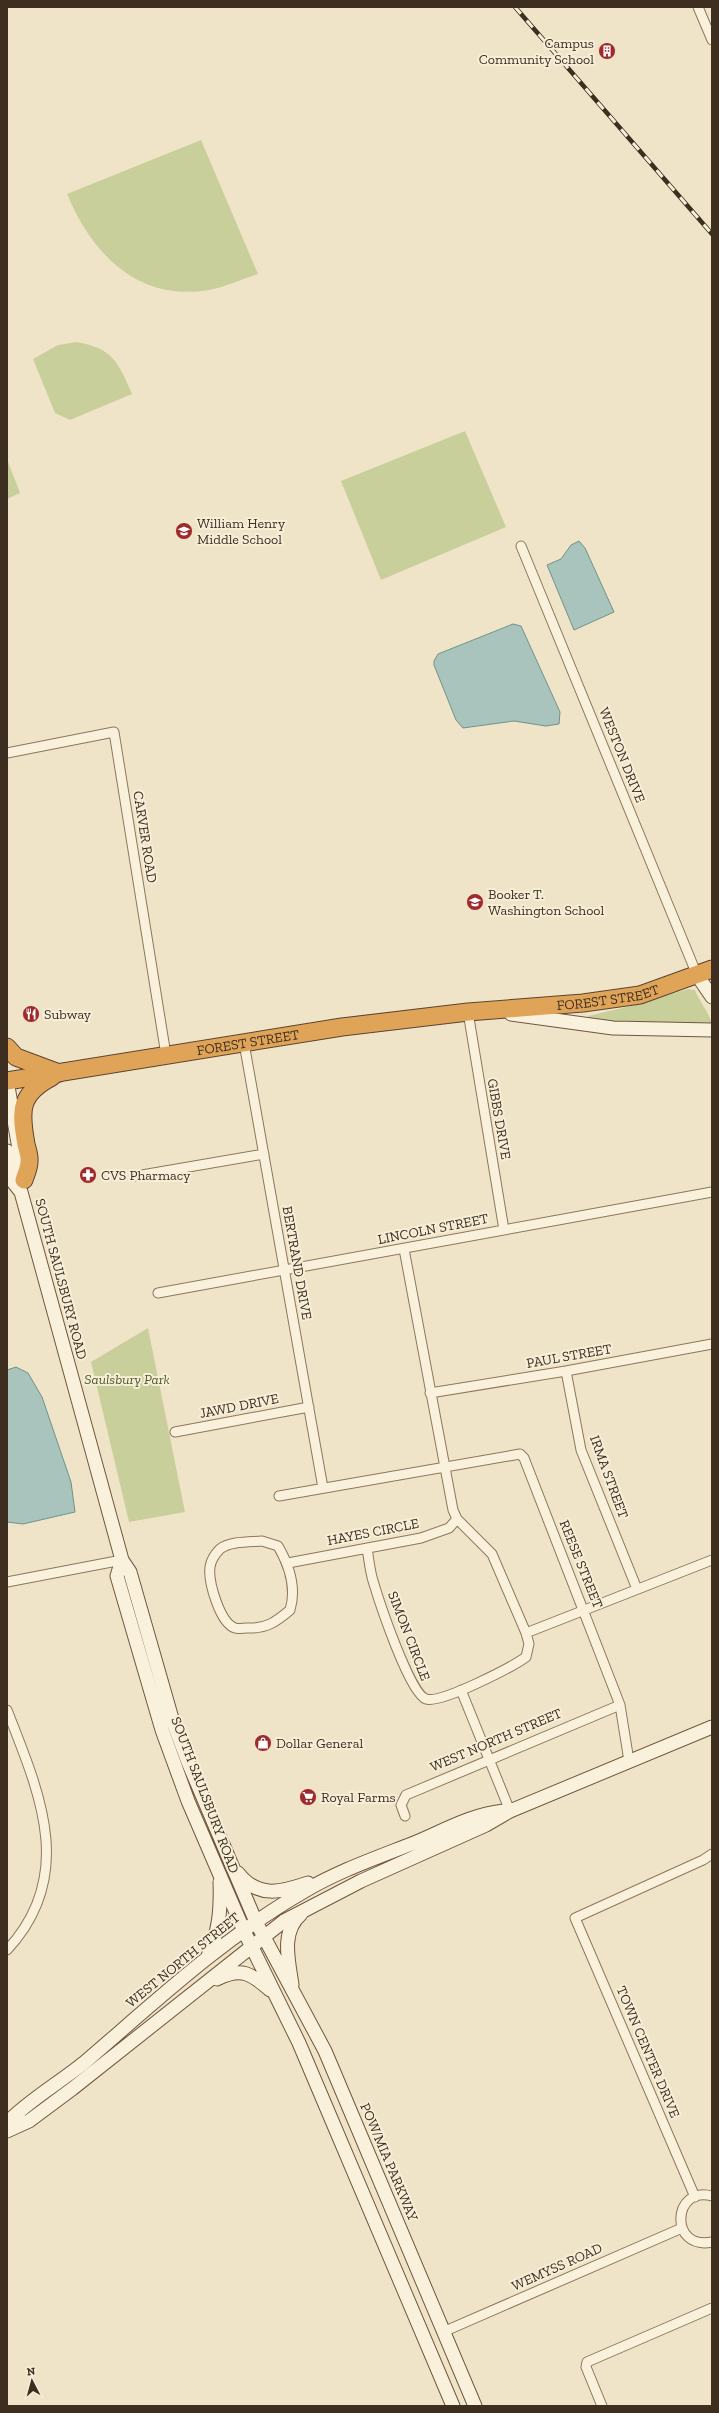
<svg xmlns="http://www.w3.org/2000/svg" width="719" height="2413" viewBox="0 0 719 2413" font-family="'Zilla Slab',serif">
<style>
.green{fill:#c9cf9b}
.water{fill:#a9c4bc;stroke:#6f938a}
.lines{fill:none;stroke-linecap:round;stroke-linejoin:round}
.street-casing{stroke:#8d765c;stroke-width:11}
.secondary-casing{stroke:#6f573f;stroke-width:15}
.highway-casing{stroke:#5b4430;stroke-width:19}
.street{stroke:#faf1dc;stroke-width:9}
.secondary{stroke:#faf1dc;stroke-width:13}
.highway{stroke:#e0a458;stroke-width:17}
.rail-casing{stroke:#3d2e20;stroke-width:4.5}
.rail{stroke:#f7eed8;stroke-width:3;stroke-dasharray:9;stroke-linecap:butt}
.labels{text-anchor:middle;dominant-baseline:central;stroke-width:4;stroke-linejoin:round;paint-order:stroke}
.poi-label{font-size:14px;fill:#3d2e20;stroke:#f7eed8;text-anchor:start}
.street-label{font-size:14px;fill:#3d2e20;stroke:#f7eed8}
.park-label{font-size:14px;font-style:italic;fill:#4d5a26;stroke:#f7eed8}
</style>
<rect width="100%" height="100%" fill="#f0e4c8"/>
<path class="green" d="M201 140 258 274C242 279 225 287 209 290 138 302 92 254 67 194Z
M76 342C112 348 118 361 132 394L70 420 55 413 33 359 58 345Z
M465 431 506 527 381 580 341 481Z
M7 459 20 493 7 499Z
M688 989 695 990C699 1002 712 1015 712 1027L589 1020 588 1016 631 1006Z
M148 1328 185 1512 129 1522 91 1362Z"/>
<path class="water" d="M579 541 585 548 614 612 574 630 547 565 561 559 571 545Z
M513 624 521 626 560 712 559 724 546 726 514 721 463 728 456 720 434 665V661L438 654Z
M16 1367 28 1373 42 1397 71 1482 75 1512 23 1524 7 1522V1370Z"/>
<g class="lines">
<g class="street-casing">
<path id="street" d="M698 7 712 40
M521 546 697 975
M7 753 114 732 166 1055
M468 1012 504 1230
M244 1043 323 1488
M136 1176 264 1154
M158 1293 712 1192
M566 1371 581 1450 637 1589
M430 1393 566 1371 712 1344
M175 1432 309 1407
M279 1496 520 1454 524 1458 620 1705 629 1761
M262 1541 278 1546C289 1565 297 1587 290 1610 276 1622 266 1629 247 1628 243 1628 238 1629 235 1628 220 1623 208 1582 210 1567 211 1560 215 1554 220 1549 230 1541 250 1542 262 1541Z
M367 1548C369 1560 370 1573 374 1584 380 1604 410 1694 426 1699 441 1704 512 1667 526 1657L529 1644 526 1633 492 1554 457 1519 453 1510 404 1249
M288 1563 421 1538 449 1528 457 1519
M7 1582 122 1560
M526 1633 712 1560
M461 1690 510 1811
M7 1710C39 1792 77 1875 7 1950
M405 1816 401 1805 406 1795 620 1705
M712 2196C672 2185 669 2251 712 2242
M695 2197 575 1918 703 1860 712 1854
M443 2332 682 2228
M602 2406 586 2367 587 2362 712 2308"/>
</g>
<g class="secondary-casing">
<path id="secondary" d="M697 975 712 997
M511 1014 613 1028 712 1030
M7 1081 24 1177
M7 1151 13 1182 21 1192 122 1560 130 1572 173 1722 188 1762 256 1922 325 2051 475 2406
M122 1560 117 1576 162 1730 188 1801 244 1931 299 2043 453 2406
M238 1873C258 1899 282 1892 308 1883
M208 1956C219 1931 221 1910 220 1882
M217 1979C241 1967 251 1973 270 1990
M292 1985C289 1962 280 1932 301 1914
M7 2123C26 2102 62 2081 85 2062 155 2002 223 1938 303 1892 338 1871 376 1858 414 1843 443 1831 472 1814 504 1811
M7 2131 29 2121 72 2089 284 1921 361 1881 486 1825 510 1811 712 1727"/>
</g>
<g class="highway-casing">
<g id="highway">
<path d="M7 1047 16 1057 59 1073"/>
<path id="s1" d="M7 1081 342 1027 468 1012 583 1003 640 995 712 969"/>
<path d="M24 1180C26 1174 29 1168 29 1162 30 1156 27 1149 26 1144 20 1111 19 1094 52 1077"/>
</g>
</g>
<use href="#street" class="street"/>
<use href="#secondary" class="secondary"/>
<use href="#highway" class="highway"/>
<g class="rail-casing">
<path id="rail" d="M515 7 712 234"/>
</g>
<use href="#rail" class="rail"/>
</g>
<defs>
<g id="building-disc" transform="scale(0.9)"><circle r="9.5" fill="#9e2a2b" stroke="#f7eed8"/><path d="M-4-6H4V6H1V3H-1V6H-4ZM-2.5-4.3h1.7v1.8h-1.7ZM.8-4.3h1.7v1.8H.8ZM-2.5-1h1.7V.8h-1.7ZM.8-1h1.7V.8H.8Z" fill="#fff"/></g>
<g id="school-disc" transform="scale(0.9)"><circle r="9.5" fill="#9e2a2b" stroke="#f7eed8"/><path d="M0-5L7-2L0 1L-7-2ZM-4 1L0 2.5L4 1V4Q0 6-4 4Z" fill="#fff"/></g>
<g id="restaurant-disc" transform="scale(0.9)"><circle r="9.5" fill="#9e2a2b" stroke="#f7eed8"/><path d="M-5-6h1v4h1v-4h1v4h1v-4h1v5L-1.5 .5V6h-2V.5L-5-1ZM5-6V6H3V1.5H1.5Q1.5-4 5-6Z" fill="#fff"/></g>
<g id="pharmacy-disc" transform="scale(0.9)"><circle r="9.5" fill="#9e2a2b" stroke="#f7eed8"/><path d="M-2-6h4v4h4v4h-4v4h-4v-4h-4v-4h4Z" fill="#fff"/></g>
<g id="shop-disc" transform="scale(0.9)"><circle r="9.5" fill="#9e2a2b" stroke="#f7eed8"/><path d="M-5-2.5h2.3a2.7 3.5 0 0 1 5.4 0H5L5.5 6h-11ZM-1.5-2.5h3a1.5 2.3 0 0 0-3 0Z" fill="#fff"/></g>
<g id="supermarket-disc" transform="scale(0.9)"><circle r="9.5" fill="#9e2a2b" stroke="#f7eed8"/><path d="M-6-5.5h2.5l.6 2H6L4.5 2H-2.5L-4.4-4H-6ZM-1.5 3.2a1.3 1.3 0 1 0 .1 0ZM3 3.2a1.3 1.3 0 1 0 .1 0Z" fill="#fff"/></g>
</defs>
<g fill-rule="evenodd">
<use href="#building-disc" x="607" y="51"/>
<use href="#school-disc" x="184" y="531"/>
<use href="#school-disc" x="475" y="902"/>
<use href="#restaurant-disc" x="31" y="1014"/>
<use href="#pharmacy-disc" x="88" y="1175"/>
<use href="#shop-disc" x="263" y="1743"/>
<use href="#supermarket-disc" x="308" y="1797"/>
</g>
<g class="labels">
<g class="poi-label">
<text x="594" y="43" text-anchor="end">Campus<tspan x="594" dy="16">Community School</tspan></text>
<text x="197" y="523">William Henry<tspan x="197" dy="16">Middle School</tspan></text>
<text x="488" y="894">Booker T.<tspan x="488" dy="16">Washington School</tspan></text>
<text x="44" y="1014">Subway</text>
<text x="101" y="1175">CVS Pharmacy</text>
<text x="276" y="1743">Dollar General</text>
<text x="321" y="1797">Royal Farms</text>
</g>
<g class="street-label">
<text transform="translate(622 755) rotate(68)">WESTON DRIVE</text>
<text transform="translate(145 837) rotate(81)">CARVER ROAD</text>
<text stroke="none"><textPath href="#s1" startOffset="607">FOREST STREET</textPath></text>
<text stroke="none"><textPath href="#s1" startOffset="244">FOREST STREET</textPath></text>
<text transform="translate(499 1119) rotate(80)">GIBBS DRIVE</text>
<text transform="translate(433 1229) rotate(-11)">LINCOLN STREET</text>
<text transform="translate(297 1263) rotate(80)">BERTRAND DRIVE</text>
<text transform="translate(61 1279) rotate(75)">SOUTH SAULSBURY ROAD</text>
<text transform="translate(569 1356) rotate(-10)">PAUL STREET</text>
<text transform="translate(239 1406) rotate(-11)">JAWD DRIVE</text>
<text transform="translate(609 1477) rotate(70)">IRMA STREET</text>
<text transform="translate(373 1532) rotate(-11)">HAYES CIRCLE</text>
<text transform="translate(581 1564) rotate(68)">REESE STREET</text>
<text transform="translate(409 1636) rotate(69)">SIMON CIRCLE</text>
<text transform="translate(496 1740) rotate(-23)">WEST NORTH STREET</text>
<text transform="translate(205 1795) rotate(69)">SOUTH SAULSBURY ROAD</text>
<text transform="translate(183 1960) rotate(-39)">WEST NORTH STREET</text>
<text transform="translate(648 2052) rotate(67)">TOWN CENTER DRIVE</text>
<text transform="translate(389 2162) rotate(67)">POW/MIA PARKWAY</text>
<text transform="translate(557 2267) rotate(-24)">WEMYSS ROAD</text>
</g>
<g class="park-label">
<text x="127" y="1379">Saulsbury Park</text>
</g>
</g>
<rect width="719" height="2413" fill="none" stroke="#3d2e20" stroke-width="16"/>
<g transform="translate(32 2381) rotate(354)" stroke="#f7eed8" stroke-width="3" paint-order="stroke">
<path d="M0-3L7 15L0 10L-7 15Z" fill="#3d2e20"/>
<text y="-6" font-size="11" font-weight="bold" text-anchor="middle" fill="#3d2e20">N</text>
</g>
</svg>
